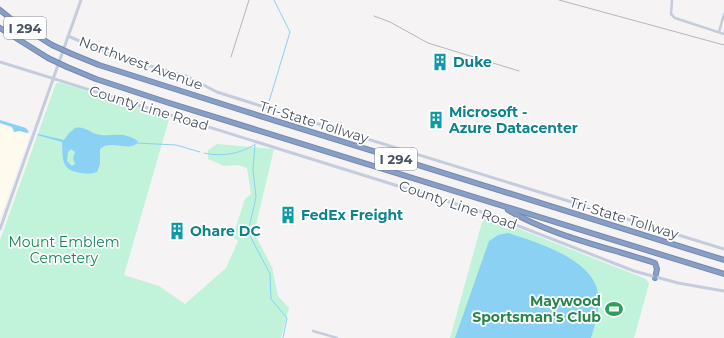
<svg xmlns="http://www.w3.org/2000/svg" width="724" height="338" viewBox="0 0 724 338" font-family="Montserrat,sans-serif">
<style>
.commercial{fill:#fefbee}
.green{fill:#c0f3da}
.water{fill:#8bd1f3;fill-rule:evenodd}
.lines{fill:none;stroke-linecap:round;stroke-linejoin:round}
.stream{stroke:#8bd1f3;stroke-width:1}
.highway-casing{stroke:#7389b0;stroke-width:6}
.street{stroke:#c6cdd8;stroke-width:2.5}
.secondary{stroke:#c5cddc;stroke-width:3}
.highway{stroke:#889ec4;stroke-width:4}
.rail{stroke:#b4b7bd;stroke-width:1}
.highway-bridge-casing{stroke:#7389b0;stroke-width:6;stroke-linecap:butt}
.highway-bridge{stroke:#889ec4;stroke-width:4}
.labels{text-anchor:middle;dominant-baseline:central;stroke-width:3.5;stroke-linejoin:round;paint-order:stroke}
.shield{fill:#fff;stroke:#808791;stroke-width:1}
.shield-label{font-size:13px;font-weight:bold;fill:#495362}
.culture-label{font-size:14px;font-weight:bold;fill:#0d838f;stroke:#fff;text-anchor:start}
.street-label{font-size:14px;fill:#495362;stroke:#fff}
.park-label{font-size:14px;fill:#118558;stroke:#fff}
.leisure-label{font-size:14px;font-weight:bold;fill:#27864d;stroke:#fff;text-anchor:end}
</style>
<rect width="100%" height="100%" fill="#f5f3f3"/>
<path class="commercial" d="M0 125 30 134 0 218Z"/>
<path class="green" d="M56 83H61L170 116 124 275 159 286 185 304 226 268 238 241 233 236 245 199 251 194 247 168 238 165 224 166 208 159V150L217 144 274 149 254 233 272 267 278 296 289 308 281 338H0V240Z
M484 215 646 279 649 284 634 338H450Z"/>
<path class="water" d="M0 120 26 128 29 132 27 133 20 131 14 132 12 127 0 123Z
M75 128C84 126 88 131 96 134 111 138 121 130 138 141L137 143C129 152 111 139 100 149V164L97 172C91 174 87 174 81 173 60 170 63 158 62 142L37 135 38 134 64 140 69 133ZM71 149 75 152 73 158 75 164 72 166 67 161 68 152Z
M508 233C536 242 593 259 598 293 601 307 595 324 591 338H455L489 241 498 235Z"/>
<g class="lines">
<path class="stream" d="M268 105 290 32 274 0
M136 143 176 145 200 152
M255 144 253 170 256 197 248 232 270 274 271 299 287 318 283 338
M204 153C222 157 239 154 254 145"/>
<g class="highway-casing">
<path id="highway" d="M0 10 15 22 52 45
M0 28 48 58
M72 54 99 65 241 110 724 260
M67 67 96 79 166 102 724 274
M508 210C552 236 606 247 655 263L657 269 655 278"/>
</g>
<path class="street" d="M672 0 671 14 675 18 724 34
M719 32 724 14
M313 331 337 338"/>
<path class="secondary" d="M68 36 110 54 188 77 217 92 283 113 724 249
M0 62 488 214 634 271 678 283 724 291
M0 229 81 0"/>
<use href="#highway" class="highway"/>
<path class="rail" d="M559 0 724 45
M374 16 390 22 428 43 519 71
M231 57 249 0"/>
<g class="highway-bridge-casing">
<path id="highway-bridge" d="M52 45 72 54
M48 58 67 67"/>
</g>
<use href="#highway-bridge" class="highway-bridge"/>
</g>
<defs>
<g id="building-bare" transform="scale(1.38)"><path d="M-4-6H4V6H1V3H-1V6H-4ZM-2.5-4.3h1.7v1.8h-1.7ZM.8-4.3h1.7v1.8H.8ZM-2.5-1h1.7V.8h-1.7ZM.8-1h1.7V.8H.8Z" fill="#0f9aa8" stroke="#fff" stroke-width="2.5" paint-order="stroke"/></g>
<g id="stadium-bare" transform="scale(1.38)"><path d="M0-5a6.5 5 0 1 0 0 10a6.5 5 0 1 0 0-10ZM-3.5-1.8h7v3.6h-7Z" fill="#2e9e5b" stroke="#fff" stroke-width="2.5" paint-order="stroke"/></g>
</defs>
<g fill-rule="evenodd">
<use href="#building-bare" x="440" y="62"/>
<use href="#building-bare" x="436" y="120"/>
<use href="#building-bare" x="288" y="215"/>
<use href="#building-bare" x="177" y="231"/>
<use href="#stadium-bare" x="614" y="309"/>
</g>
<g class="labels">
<g class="shield">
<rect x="4" y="17" width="42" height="22" rx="3"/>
<rect x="375" y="148" width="42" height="22" rx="3"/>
</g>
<g class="shield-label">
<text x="25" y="28">I 294</text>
<text x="396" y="159">I 294</text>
</g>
<g class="culture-label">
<text x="453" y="62">Duke</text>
<text x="449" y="112">Microsoft -<tspan x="449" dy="16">Azure Datacenter</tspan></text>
<text x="301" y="215">FedEx Freight</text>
<text x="190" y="231">Ohare DC</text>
</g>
<g class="street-label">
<text transform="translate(141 63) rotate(20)">Northwest Avenue</text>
<text transform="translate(149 108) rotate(17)">County Line Road</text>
<text transform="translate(314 122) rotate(17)">Tri-State Tollway</text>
<text transform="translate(458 205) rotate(19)">County Line Road</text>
<text transform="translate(624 218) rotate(17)">Tri-State Tollway</text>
</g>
<g class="park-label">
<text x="64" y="242">Mount Emblem<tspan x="64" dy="16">Cemetery</tspan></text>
</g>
<g class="leisure-label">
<text x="601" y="301">Maywood<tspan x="601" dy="16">Sportsman's Club</tspan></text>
</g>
</g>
</svg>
